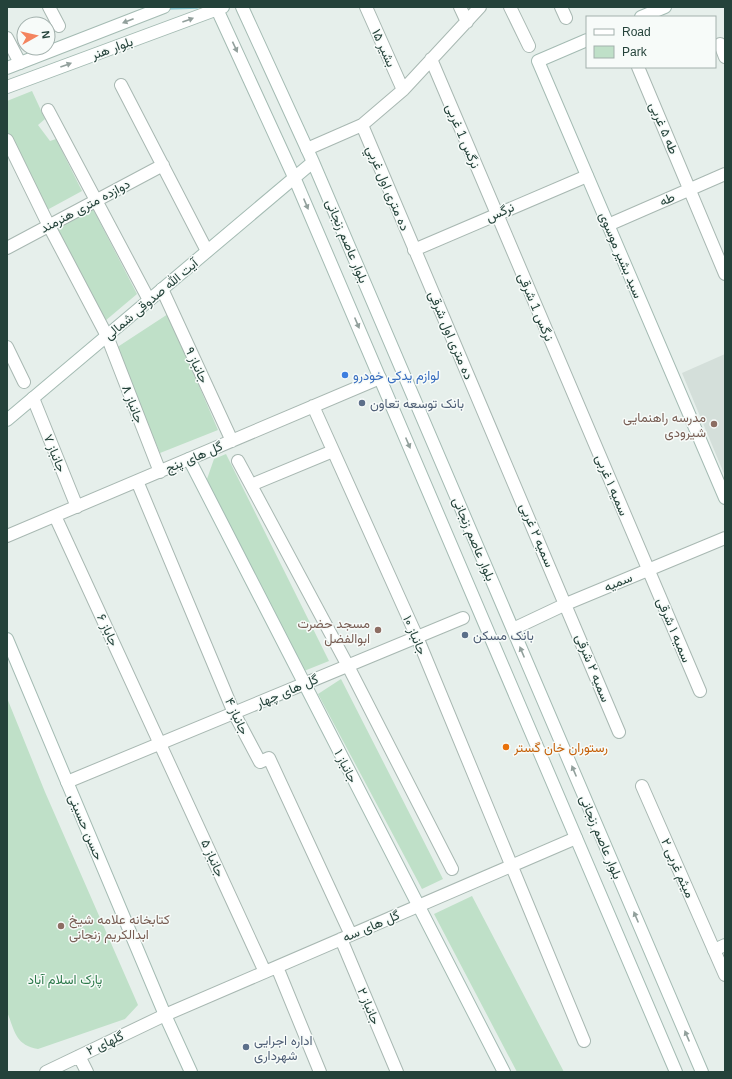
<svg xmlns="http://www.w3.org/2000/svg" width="732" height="1079" viewBox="0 0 732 1079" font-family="Helvetica,Vazirmatn,sans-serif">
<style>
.built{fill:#d4dfda}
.green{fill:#bfe0c8}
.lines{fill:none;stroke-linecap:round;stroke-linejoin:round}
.stream{stroke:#8ec9d4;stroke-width:3.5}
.street-casing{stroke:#a8b8b2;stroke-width:14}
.secondary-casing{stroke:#a4bbb3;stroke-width:14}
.street{stroke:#fff;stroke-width:12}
.secondary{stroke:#fff;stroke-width:12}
.oneway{fill:#92a09c}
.shop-dot{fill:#3f7fe0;stroke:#f7fbf9;stroke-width:1.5}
.service-dot{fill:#5c6f8a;stroke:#f7fbf9;stroke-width:1.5}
.education-dot{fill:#8d6e63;stroke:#f7fbf9;stroke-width:1.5}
.food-dot{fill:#e8710a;stroke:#f7fbf9;stroke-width:1.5}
.labels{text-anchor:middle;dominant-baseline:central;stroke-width:3;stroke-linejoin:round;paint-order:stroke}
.street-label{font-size:13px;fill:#24423a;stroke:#f7fbf9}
.shop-label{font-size:13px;fill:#366cbe;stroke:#f7fbf9;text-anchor:start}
.service-label{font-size:13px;fill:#4e5e75;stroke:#f7fbf9;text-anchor:start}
.education-label{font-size:13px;fill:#785e54;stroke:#f7fbf9;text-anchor:end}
.food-label{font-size:13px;fill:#c56008;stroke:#f7fbf9;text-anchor:start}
.park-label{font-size:13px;fill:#2d7a4b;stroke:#f7fbf9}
</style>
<rect width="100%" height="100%" fill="#e6efeb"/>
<path class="built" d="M725 354V476L682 373Z"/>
<path class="green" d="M32 91 45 119 38 125 50 141 56 139 82 191 47 210 7 136V101Z
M93 209 137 294 105 321 56 228Z
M168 314 218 430 160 453 116 348Z
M226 454 329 661 304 671 214 500 207 479 214 459Z
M341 679 443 879 422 889 318 694Z
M7 698 45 792 138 1005 125 1019 38 1049C15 1045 15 1031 7 1012Z
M472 896 564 1072H517L434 914Z"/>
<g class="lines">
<path class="stream" d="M167 8 197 7"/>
<g class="street-casing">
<path id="street" d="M49 7 59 26
M366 7 403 90
M460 7 467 22
M510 7 529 46
M561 7 566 18
M7 38 20 63
M720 44 725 57
M431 59 700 691
M638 67 725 274
M121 85 207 251
M48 110 149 300
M362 125 619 732
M7 140 49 226 107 336 160 472
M307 149 362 125 403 90 480 7
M608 225 725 174
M7 248 163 165
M414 250 587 176
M162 289 232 441
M7 347 24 382
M33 398 77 507
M313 406 417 637 584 1041
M238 461 348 666 452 869
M137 481 234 713 260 762 269 758 351 935
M251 485 333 451
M55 516 265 972
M7 536 380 378
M513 629 566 604 725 538
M67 782 463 618
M642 786 725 975
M341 939 397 1072
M277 967 320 1072
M79 1056 87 1072
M46 1072 165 1015 576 838"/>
</g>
<g class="secondary-casing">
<path id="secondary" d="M216 7 294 177 676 1072
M242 7 313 162 702 1072
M641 17 665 7
M587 40 538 61 725 498
M7 68 164 7
M7 87 223 7
M7 420 313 162
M189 459 504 1072
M7 639 165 1015 191 1072
M714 950 725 945"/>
</g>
<use href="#street" class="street"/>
<use href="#secondary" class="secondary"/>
</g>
<defs><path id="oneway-solid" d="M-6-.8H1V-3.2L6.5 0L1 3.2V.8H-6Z"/></defs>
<g class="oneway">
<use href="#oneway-solid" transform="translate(188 20) rotate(-20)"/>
<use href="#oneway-solid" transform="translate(128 21) rotate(159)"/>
<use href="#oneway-solid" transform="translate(235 47) rotate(65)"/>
<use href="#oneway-solid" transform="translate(66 65) rotate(-20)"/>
<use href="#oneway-solid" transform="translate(306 204) rotate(67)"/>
<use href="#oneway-solid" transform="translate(357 323) rotate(67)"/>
<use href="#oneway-solid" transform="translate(408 443) rotate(67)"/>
<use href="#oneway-solid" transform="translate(522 652) rotate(-113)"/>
<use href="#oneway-solid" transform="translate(574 771) rotate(-113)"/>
<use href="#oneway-solid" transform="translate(636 917) rotate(-113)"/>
<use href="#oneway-solid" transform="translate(687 1036) rotate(-113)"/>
</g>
<circle class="shop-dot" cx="345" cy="375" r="4"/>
<g class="service-dot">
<circle cx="362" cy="403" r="4"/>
<circle cx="465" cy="635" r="4"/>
<circle cx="246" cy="1047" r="4"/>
</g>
<g class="education-dot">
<circle cx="714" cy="424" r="4"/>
<circle cx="378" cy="630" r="4"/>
<circle cx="61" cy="926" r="4"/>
</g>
<circle class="food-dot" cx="506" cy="747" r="4"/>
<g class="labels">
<g class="street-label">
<text transform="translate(112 48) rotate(-20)">بلوار هنر</text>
<text transform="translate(384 48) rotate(66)">بشیر ۱۵</text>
<text transform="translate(664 128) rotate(67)">طه ۵ غربی</text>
<text transform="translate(463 136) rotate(67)">نرگس 1 غربی</text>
<text transform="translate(388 188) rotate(67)">ده متری اول غربي</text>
<text transform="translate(667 199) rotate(-24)">طه</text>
<text transform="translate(85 206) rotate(-28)">دوازده متری هنرمند</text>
<text transform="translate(500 212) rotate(-23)">نرگس</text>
<text transform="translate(347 241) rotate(67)">بلوار عاصم زنجانی</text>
<text transform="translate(621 255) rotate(67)">سید بشیر موسوی</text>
<text transform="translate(151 299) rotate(-40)">آیت الله صدوقی شمالی</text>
<text transform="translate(536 307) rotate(67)">نرگس 1 شرقی</text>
<text transform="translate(451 335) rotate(67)">ده متری اول شرقی</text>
<text transform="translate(197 365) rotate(65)">جانباز ۹</text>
<text transform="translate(133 404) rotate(69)">جانباز ۸</text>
<text transform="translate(55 453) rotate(68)">جانباز ۷</text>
<text transform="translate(194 457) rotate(-23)">گل های پنج</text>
<text transform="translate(612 485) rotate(67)">سمیه ۱ غربی</text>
<text transform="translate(537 535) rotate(67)">سمیه ۲ غربی</text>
<text transform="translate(474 539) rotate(67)">بلوار عاصم زنجانی</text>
<text transform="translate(618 582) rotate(-22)">سمیه</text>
<text transform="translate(108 630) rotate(65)">جاباز ۶</text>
<text transform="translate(674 630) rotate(67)">سمیه ۱ شرقی</text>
<text transform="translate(415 635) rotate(67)">جانباز ۱۰</text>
<text transform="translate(593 668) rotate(68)">سمیه ۲ شرقی</text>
<text transform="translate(287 691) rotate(-23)">گل های چهار</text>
<text transform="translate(237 716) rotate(65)">جانباز ۴</text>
<text transform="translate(346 766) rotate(63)">جانباز ۱</text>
<text transform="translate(86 827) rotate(67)">حسن حسینی</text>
<text transform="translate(601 837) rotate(67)">بلوار عاصم زنجانی</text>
<text transform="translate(213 858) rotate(66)">جانباز ۵</text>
<text transform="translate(678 868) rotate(66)">میثم غربی ۲</text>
<text transform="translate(371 926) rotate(-23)">گل های سه</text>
<text transform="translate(369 1006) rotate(67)">جانباز ۲</text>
<text transform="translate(105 1043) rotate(-25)">گلهای ۲</text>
</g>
<g class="shop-label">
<text x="353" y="375">لوازم یدکی خودرو</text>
</g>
<g class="service-label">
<text x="370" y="403">بانک توسعه تعاون</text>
<text x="473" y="635">بانک مسکن</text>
<text x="254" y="1040">اداره اجرایی<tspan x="254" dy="15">شهرداری</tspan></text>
</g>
<g class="education-label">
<text x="706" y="417">مدرسه راهنمایی<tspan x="706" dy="15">شیرودی</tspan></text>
<text x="370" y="623">مسجد حضرت<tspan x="370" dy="15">ابوالفضل</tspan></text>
<text x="69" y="919" text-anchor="start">کتابخانه علامه شیخ<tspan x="69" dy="15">ابدالکریم زنجانی</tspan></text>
</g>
<g class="food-label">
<text x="514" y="747">رستوران خان گستر</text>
</g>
<g class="park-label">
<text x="65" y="979">پارک اسلام آباد</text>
</g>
</g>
<rect width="732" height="1079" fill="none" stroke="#24423a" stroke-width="16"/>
<rect x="586" y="16" width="130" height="52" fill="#f7fbf9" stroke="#a3b1ad"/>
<rect x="594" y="29" width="20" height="6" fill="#ffffff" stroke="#a3b1ad"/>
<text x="622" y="36" font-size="12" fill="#24423a">Road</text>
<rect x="594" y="46" width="20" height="12" fill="#bfe0c8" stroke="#a3b1ad"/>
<text x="622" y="56" font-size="12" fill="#24423a">Park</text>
<g transform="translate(36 36) rotate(82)"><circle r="19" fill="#f7fbf9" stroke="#a3b1ad"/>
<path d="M0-3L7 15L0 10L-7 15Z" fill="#f4845f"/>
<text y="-6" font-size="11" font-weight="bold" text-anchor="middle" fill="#24423a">N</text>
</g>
</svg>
